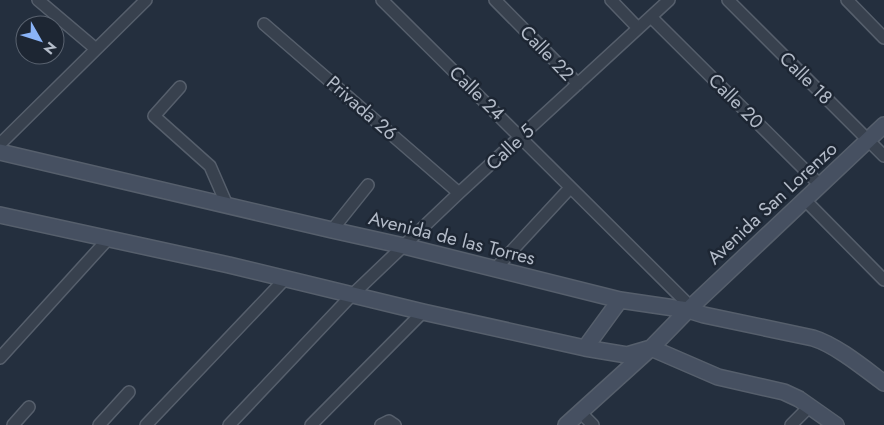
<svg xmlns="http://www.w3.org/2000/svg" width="884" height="425" viewBox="0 0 884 425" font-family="Jost,sans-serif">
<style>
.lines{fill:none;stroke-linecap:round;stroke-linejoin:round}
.street-casing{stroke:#565f6c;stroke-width:14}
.secondary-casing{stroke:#565f6c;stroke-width:18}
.street{stroke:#38414e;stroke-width:11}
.secondary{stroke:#465061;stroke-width:15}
.labels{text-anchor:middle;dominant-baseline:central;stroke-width:5;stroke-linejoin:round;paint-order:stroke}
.street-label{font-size:19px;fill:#b4bcc9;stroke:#1d2633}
</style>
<rect width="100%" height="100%" fill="#242f3e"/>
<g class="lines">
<g class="street-casing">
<path id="street" d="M38 0 96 49
M382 0C486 102 588 205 691 307
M495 0 578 84
M611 0 638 28
M728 0 884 156
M847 0 884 38
M651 17 820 185
M264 24 459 193
M180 87 154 116 210 166 227 205
M0 144 146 0
M805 200 884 280
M332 230 368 185
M495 269 570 188
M0 358 109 238
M580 412 593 425
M13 425 29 407
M99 425 129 392
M146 425 285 279
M229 425 352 295 459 193 669 0
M311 425 423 312
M381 425 389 421 395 425
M791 425 809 407"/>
</g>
<g class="secondary-casing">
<path id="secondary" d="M0 152 332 230 404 246 620 300 688 310 704 315 813 338C836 345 864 368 884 383
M0 215 229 265 423 312 585 348 627 355 651 348 718 377 784 392 799 399 836 425
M585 348 620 300
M566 425 651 348 691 307 884 125"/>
</g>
<use href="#street" class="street"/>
<use href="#secondary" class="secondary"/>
</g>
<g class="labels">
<g class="street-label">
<text transform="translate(547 53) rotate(46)">Calle 22</text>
<text transform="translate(806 78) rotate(45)">Calle 18</text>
<text transform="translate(477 93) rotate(44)">Calle 24</text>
<text transform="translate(736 101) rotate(45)">Calle 20</text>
<text transform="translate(362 108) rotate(41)">Privada 26</text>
<text transform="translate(510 147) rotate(-43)">Calle 5</text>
<text transform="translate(772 203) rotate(-43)">Avenida San Lorenzo</text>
<text transform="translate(452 238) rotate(14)">Avenida de las Torres</text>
</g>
</g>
<g transform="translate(40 40) rotate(129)"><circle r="24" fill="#1d2633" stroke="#59626f"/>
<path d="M0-4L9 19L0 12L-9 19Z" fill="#8ab4f8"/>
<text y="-8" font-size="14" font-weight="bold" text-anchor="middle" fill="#b4bcc9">N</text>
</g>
</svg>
